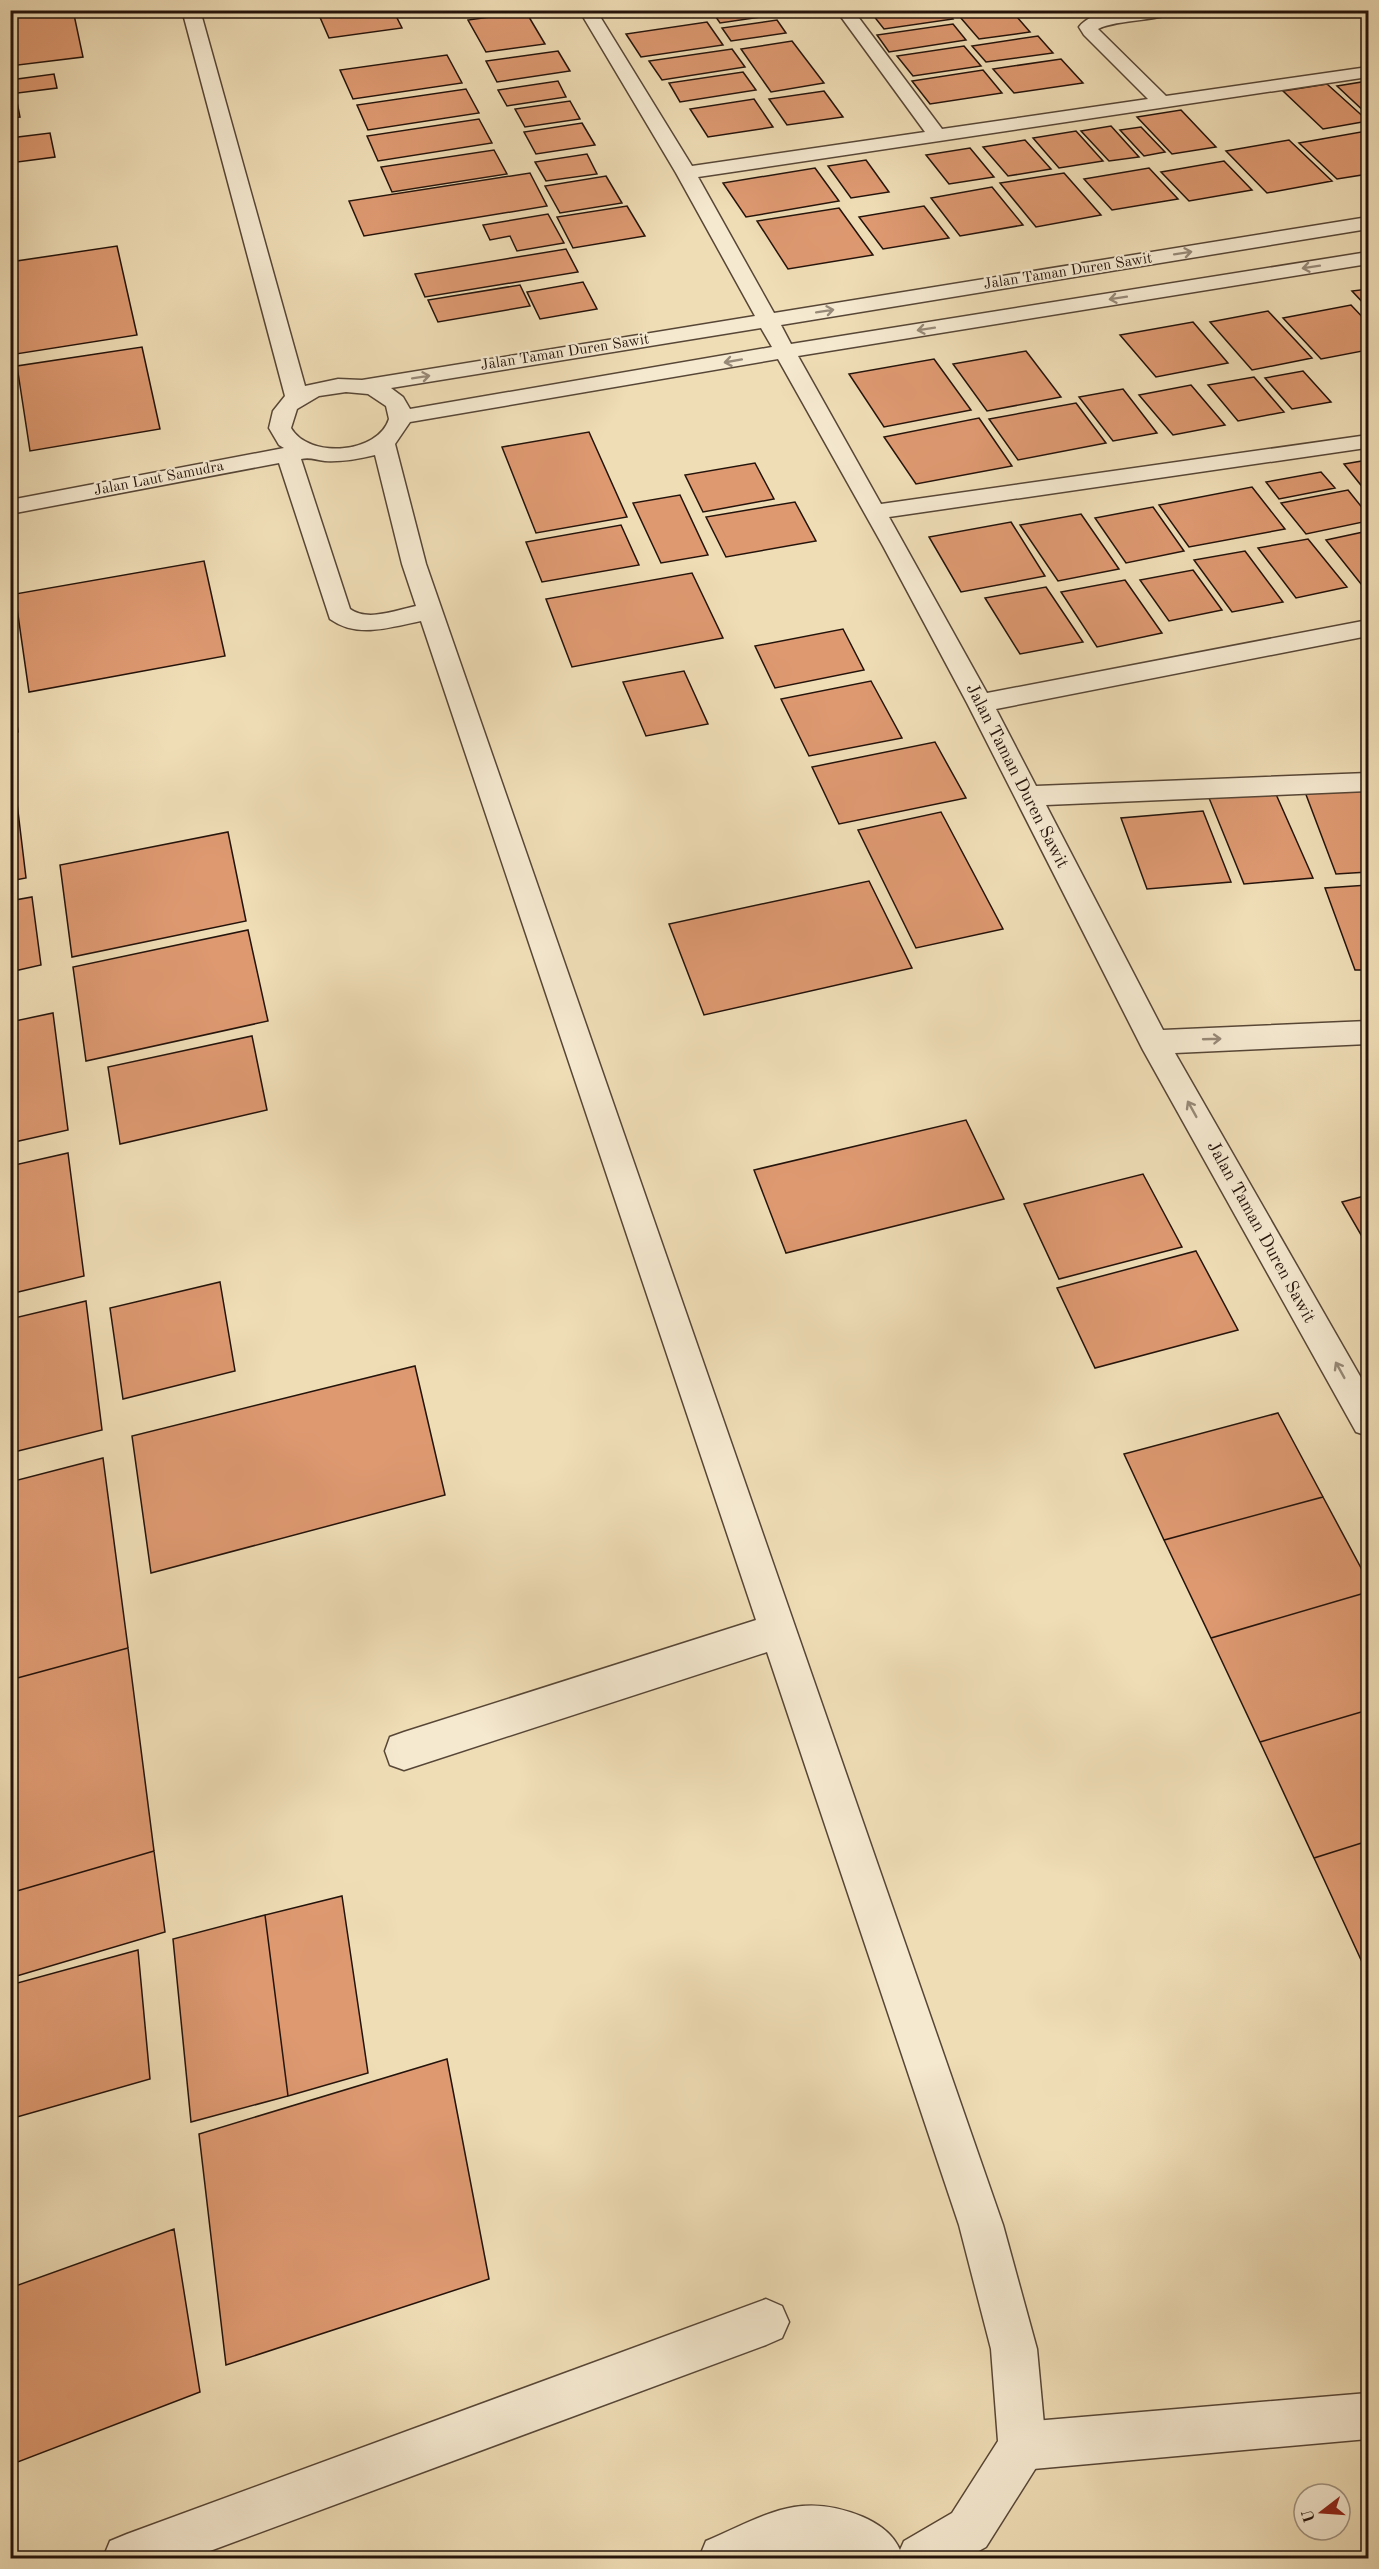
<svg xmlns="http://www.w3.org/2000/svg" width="1379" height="2569" viewBox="0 0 1379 2569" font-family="'Old Standard TT',serif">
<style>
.building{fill:#de9971;stroke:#24130b;stroke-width:1.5}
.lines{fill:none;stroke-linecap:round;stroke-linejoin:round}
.lane-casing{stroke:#574636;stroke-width:3}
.street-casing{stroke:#574636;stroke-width:3}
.lane{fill:#f5e9d0;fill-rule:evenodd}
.street{fill:#f5e9d0;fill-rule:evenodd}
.oneway{stroke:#978977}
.labels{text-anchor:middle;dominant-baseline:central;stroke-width:4.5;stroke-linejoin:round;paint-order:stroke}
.far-street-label{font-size:15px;fill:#24130b;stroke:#f5e9d0}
.street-label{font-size:18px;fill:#24130b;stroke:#f5e9d0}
</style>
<rect width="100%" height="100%" fill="#efddb6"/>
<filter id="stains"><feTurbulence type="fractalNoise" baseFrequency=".00333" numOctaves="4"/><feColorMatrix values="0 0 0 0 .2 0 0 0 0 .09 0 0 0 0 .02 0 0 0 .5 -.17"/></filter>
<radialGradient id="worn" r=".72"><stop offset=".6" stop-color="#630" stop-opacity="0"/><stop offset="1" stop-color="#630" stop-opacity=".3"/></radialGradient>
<path class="building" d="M10 10H73L83 57 10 66Z
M351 10H393L402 28 329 38 319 15Z
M463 10H515L467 17Z
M711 10H772L775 15 720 23Z
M869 10H946L953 19 884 29Z
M1011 10 1030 32 979 39 960 17Z
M526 12 545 44 486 52 468 20Z
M777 20 786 33 731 41 722 28Z
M707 22 723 45 641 57 626 34Z
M953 24 966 40 889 52 877 35Z
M1038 36 1053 53 986 62 972 46Z
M792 41 824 83 771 92 741 49Z
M964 46 981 66 913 76 897 56Z
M732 49 745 67 662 80 649 61Z
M558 51 570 71 497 82 486 61Z
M447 55 462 83 353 99 340 70Z
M1061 59 1083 83 1014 93 993 69Z
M983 70 1002 93 930 104 912 81Z
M743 72 756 90 680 102 669 83Z
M54 74 57 88 10 94V80Z
M558 81 566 97 507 106 498 90Z
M1368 81V115L1337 86Z
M1327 84 1368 121 1323 129 1283 91Z
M466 89 479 113 368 130 357 105Z
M824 91 843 117 787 125 769 99Z
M16 97 20 117 10 118V98Z
M754 99 773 127 708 137 690 109Z
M570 101 580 119 525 127 515 109Z
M1181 110 1216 147 1172 154 1137 117Z
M479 119 492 143 378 161 367 136Z
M582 123 595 145 536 154 524 132Z
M1111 126 1139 157 1109 161 1081 131Z
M1141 127 1165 152 1144 156 1120 130Z
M1076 131 1103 161 1059 168 1033 138Z
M1361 132 1368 139V174L1337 179 1299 143Z
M50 133 55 157 10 163V138Z
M1025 140 1051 169 1008 176 983 147Z
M1289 140 1332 181 1267 193 1226 151Z
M970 148 994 177 949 184 926 155Z
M494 150 507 174 392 192 381 167Z
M587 154 597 174 546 181 535 162Z
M866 160 889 192 851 198 828 166Z
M1224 161 1252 190 1189 201 1161 172Z
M815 168 839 201 746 217 723 183Z
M1149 168 1178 199 1112 210 1084 179Z
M530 173 547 206 364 236 349 201Z
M1064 173 1101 215 1036 227 1000 183Z
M606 176 622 203 560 213 545 186Z
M992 187 1023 225 960 236 931 198Z
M627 206 645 236 573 248 557 217Z
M924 206 949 238 883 249 859 217Z
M839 208 873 255 788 269 757 221Z
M548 214 564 243 517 251 510 236 490 240 483 225Z
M117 246 137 335 16 354 10 319V262Z
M566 249 578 272 425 297 415 274Z
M583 282 597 309 540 319 527 292Z
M520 285 530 306 438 322 428 300Z
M1368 289V308L1352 291Z
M1351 305 1368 323V350L1321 359 1283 318Z
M1268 311 1312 358 1252 370 1210 322Z
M1193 322 1228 363 1156 377 1120 335Z
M142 347 160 429 30 451 17 366Z
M1026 351 1061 397 987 411 953 364Z
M934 359 971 410 884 427 849 374Z
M1303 371 1331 402 1292 409 1265 378Z
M1254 377 1284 412 1238 421 1208 385Z
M1191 385 1225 425 1173 435 1139 395Z
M1123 389 1157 433 1113 441 1079 397Z
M1076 403 1106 443 1018 460 989 419Z
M979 418 1012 466 916 484 884 437Z
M589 432 627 517 536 533 502 447Z
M1368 460V494L1344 464Z
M755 463 774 499 703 512 685 475Z
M1321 472 1335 488 1279 499 1266 482Z
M1252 487 1285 529 1189 547 1159 505Z
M1348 490 1368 515V521L1306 534 1281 503Z
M680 495 708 555 661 563 633 503Z
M795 502 816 541 726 557 706 517Z
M1153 507 1184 551 1126 563 1095 518Z
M1081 514 1119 569 1058 581 1020 525Z
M1011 522 1045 576 961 592 929 537Z
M621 525 639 565 542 582 526 542Z
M1368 531V583L1361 584 1326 540Z
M1308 539 1347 587 1296 598 1258 548Z
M1245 551 1283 602 1232 612 1194 560Z
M204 561 225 656 29 692 15 594Z
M1193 570 1222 610 1169 621 1140 580Z
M692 573 723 638 572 667 546 599Z
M1125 580 1162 633 1097 647 1061 592Z
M1046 587 1083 642 1020 654 985 598Z
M843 629 864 670 775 688 755 646Z
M684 671 708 724 646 736 623 682Z
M11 677 18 732 10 734V677Z
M871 681 902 738 809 756 781 699Z
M935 742 966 798 839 824 812 767Z
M10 745H13L16 770 10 771Z
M14 778 26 878 10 881V779Z
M1360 789 1368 808V872L1336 874 1305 792Z
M1275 792 1313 878 1244 884 1209 798Z
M1203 811 1231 882 1147 889 1121 818Z
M941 812 1003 929 916 948 858 830Z
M228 832 246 921 72 957 60 865Z
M869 881 912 968 704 1015 669 924Z
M1368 885V970H1355L1325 888Z
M32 897 41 965 10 972V901Z
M248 930 268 1021 86 1061 73 967Z
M53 1013 68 1130 10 1143V1022Z
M252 1036 267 1110 120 1144 108 1067Z
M966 1120 1004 1199 786 1253 754 1170Z
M68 1153 84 1276 10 1294V1166Z
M1143 1174 1182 1247 1059 1279 1024 1204Z
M1368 1195V1247L1342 1202Z
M1196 1251 1238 1330 1095 1368 1057 1288Z
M220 1282 235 1371 123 1399 110 1308Z
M86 1301 102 1430 10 1453V1319Z
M415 1366 445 1495 151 1573 132 1436Z
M1278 1413 1323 1497 1164 1540 1124 1454Z
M103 1458 128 1648 10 1680V1482Z
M1323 1497 1368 1581V1592L1211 1638 1164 1540Z
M1368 1592V1710L1260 1742 1211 1638Z
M128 1648 154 1851 10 1893V1680Z
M1368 1710V1841L1314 1858 1260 1742Z
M1368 1841V1975L1314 1858Z
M154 1851 165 1932 10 1978V1893Z
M342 1896 368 2073 288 2096 265 1915Z
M265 1915 288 2096 191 2122 173 1939Z
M138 1950 150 2079 10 2119V1985Z
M447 2059 489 2279 226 2365 199 2134Z
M174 2229 200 2392 10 2465V2288Z"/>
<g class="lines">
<g class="lane-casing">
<path id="lane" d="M1368 2393V2439L1022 2470 1005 2463 998 2446 1005 2429 1022 2422Z"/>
</g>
<g class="street-casing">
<path id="street" d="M182 10H200L305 386 338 379 362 380 755 316 676 173 579 10H596L692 166 925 132 836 10H853L942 129 1148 99 1084 35 1079 27C1095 5 1153 10 1177 10 1168 21 1116 19 1098 29L1166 96 1368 67V77L698 177 774 313 1368 217V229L781 325 791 344 1368 252V264L798 356 881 504 1368 435V447L1366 448 889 517 987 693 1368 620V636L996 709 1036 786 1368 773V791L1046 805 1163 1030 1368 1021V1044L1175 1053 1368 1390V1436L1356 1432 1143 1050 967 703 883 546 778 359 410 422 395 444 426 564 1003 2225 1037 2349 1046 2446 1039 2463 986 2547 966 2558H843C822 2546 800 2556 779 2558 756 2561 722 2561 699 2558L706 2541C765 2516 799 2490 863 2517 879 2524 893 2534 900 2550L904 2541 952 2513 998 2441 991 2349 959 2225 767 1652 404 1770 390 1765 385 1751 390 1737 404 1732 756 1620 421 621C390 627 358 639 330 619L279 463 10 514V500L284 448 279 445 269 428 273 411 285 396ZM761 328 772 347 410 409 403 397 391 388ZM346 392 368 394 386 406 389 419C378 454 309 459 291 428L297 409 319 396ZM375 455 402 564 416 606C396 610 368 622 350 609L301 459C310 457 316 460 325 461 342 462 358 459 375 455Z
M766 2299 782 2306 789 2322 782 2338 766 2345 191 2558H103L110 2541 127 2534Z"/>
</g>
<use href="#lane" class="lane"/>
<use href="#street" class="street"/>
</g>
<defs><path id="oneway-shaft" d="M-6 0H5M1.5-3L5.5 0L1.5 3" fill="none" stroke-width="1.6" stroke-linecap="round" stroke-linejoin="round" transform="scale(1.5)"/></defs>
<g class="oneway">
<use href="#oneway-shaft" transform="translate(1183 253) rotate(-9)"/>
<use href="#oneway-shaft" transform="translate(1311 267) rotate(171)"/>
<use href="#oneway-shaft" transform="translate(1118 298) rotate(171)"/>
<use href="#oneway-shaft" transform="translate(825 311) rotate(-9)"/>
<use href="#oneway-shaft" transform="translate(926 329) rotate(171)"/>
<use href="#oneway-shaft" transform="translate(733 361) rotate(170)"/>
<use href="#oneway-shaft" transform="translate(421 377) rotate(-9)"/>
<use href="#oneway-shaft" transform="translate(1212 1039) rotate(-2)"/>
<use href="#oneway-shaft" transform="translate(1192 1109) rotate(-119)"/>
<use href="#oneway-shaft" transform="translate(1340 1370) rotate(-119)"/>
</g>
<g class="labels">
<g class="far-street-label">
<text transform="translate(1068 272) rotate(-9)">Jalan Taman Duren Sawit</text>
<text transform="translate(565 353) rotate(-9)">Jalan Taman Duren Sawit</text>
<text transform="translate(159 479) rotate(-11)">Jalan Laut Samudra</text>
</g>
<g class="street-label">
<text transform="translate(1017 776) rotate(63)">Jalan Taman Duren Sawit</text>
<text transform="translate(1261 1232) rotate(61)">Jalan Taman Duren Sawit</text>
</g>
</g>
<rect width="1379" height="2569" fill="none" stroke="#efddb6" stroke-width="36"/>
<rect x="12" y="12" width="1355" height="2545" fill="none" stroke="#24130b" stroke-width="3"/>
<rect x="18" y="18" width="1343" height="2533" fill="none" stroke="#24130b" stroke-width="1.5"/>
<g transform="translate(1322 2512) rotate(253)"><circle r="28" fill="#f5e9d0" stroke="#a19381" stroke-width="1.5"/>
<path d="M0-4.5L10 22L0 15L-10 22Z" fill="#8f2418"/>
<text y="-9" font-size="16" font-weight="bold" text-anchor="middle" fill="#24130b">U</text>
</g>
<rect width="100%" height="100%" filter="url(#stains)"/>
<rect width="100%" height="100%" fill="url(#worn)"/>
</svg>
